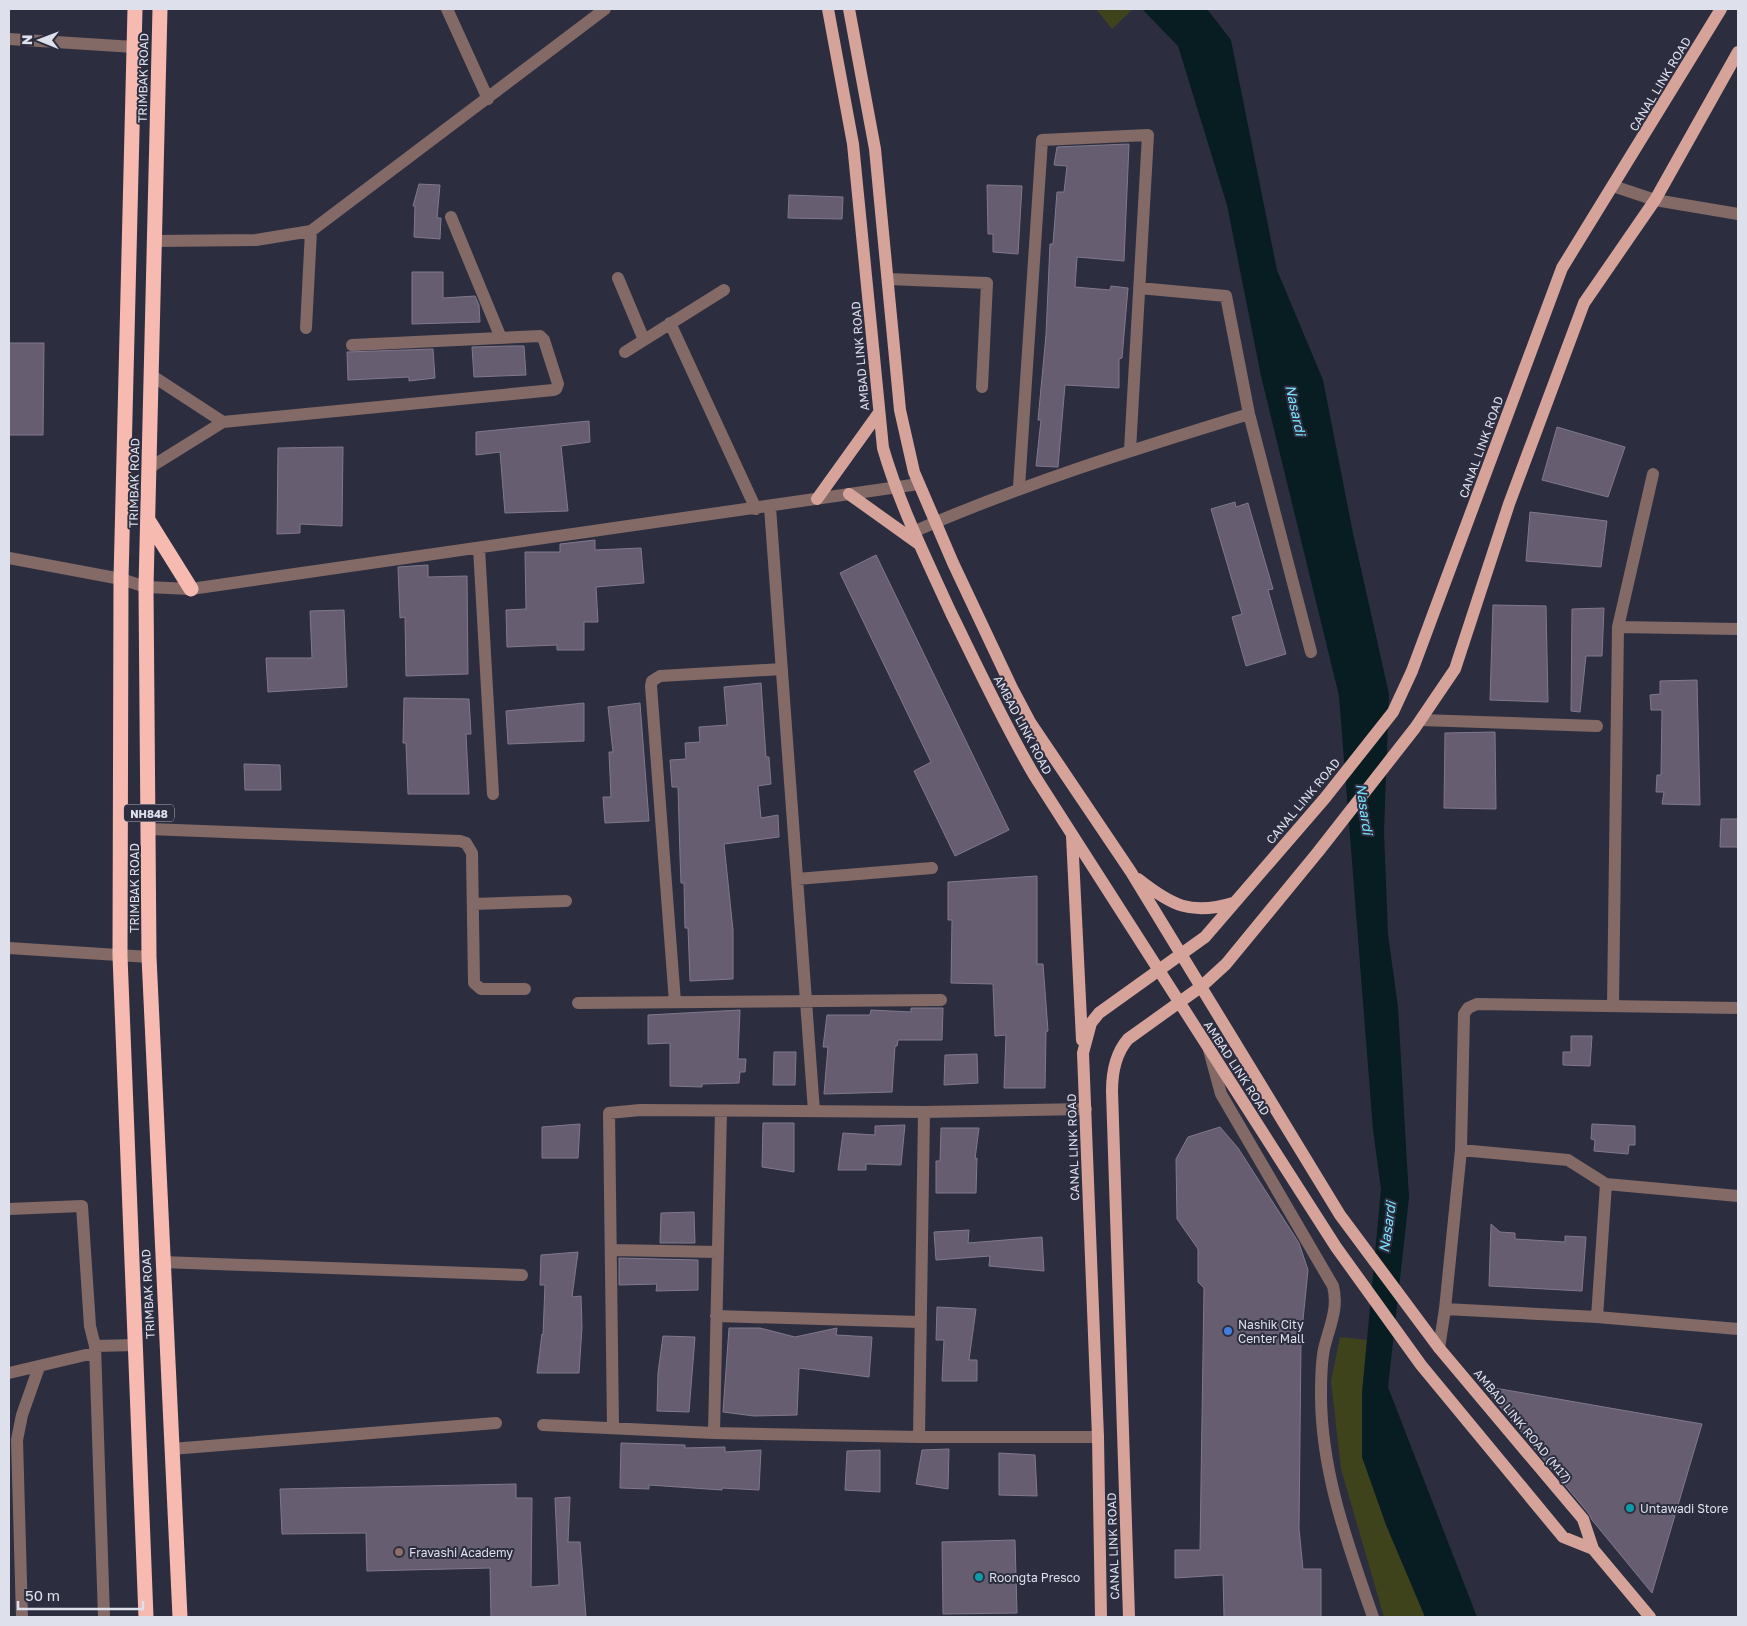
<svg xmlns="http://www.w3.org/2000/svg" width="1747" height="1626" viewBox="0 0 1747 1626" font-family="'Golos Text',sans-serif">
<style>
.green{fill:#3f431c}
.water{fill:#071d22}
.building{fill:#665d71;stroke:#82788d}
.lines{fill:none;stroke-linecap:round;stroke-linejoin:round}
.minor{stroke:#836a66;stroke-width:12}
.major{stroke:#d6a39b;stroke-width:12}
.highway{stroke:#f7bab0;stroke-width:15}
.shop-dot{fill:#3f7fe0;stroke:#2c2e40;stroke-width:2}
.culture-dot{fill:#0f9aa8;stroke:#2c2e40;stroke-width:2}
.education-dot{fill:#8d6e63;stroke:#2c2e40;stroke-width:2}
.labels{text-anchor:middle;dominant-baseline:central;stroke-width:4;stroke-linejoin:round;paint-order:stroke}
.shield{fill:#2c2e40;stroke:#a9abb8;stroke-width:1}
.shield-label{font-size:11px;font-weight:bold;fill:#dee0ec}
.street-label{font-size:12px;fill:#dee0ec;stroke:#2c2e40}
.poi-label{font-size:12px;fill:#dee0ec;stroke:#2c2e40;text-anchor:start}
.water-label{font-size:14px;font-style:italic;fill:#7ae1fc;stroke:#2c2e40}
</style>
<rect width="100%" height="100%" fill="#2c2e40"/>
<path class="green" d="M1096 9H1131L1132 10 1112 29Z
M1340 1337 1367 1340 1362 1393V1457L1425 1617H1384L1341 1469 1331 1381Z"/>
<path class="water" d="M1142 9H1207L1231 40 1277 270 1323 380 1353 533 1389 694 1384 831 1388 934 1398 1007 1409 1198 1388 1387 1477 1617H1425L1386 1525 1362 1457V1393L1381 1189 1373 1130 1339 696 1261 376 1227 205 1178 46Z"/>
<path class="building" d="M1129 144 1124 261 1077 257 1075 287 1110 290 1111 286 1128 288 1122 358 1119 359V388L1065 385 1058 467 1036 466 1041 420H1038L1046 335 1050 244H1053L1057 192H1064L1067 166 1054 165 1057 147Z
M419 184 440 185 437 218H441L440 239 414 237 415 206H413Z
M987 185 1022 186 1018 254 993 252V234H988Z
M789 195 843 197 842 219 788 218Z
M412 272H443V298L475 296 479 305 480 322 412 324Z
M9 343H44L43 435H9Z
M510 346H524L526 375 474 377 472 347Z
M433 349 435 378 409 381V377L348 380 347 352Z
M589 421 590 442 561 446 568 511 505 513 500 452 476 455V432Z
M1557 427 1625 447 1608 497 1542 480Z
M343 447 342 526 300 524V533L277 534 278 448Z
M1235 502 1236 507 1248 503 1273 589 1268 590 1286 654 1246 666 1232 617 1242 614 1211 509Z
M1530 512 1607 521 1601 567 1526 561Z
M595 540V550L641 548 644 583 596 587 598 622H584V650H557V645L507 647 506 610 526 609 525 552H560V544Z
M876 555 1009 830 955 856 914 771 931 762 840 573Z
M428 565V577L467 576 468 674 406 676 405 617 400 618 398 567Z
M1493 605 1546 606 1548 702 1490 700Z
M1604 608 1602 656H1586L1580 712 1571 711 1572 609Z
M344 610 347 687 268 692 266 658H312L310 611Z
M1697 680 1700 805 1662 804 1664 792H1656L1657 775H1661L1662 710H1651L1650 695 1660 694V681Z
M761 683 766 757H769L771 784 758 786 761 818 778 815 779 837 724 844 733 930V979L690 981 688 928H685L684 883H681L680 856 678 787H672L670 760 686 759 685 743 700 742 699 727 727 725 724 687Z
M404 698 469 699 471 734H466L469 794H408L406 743H403Z
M584 703V741L508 744 506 711Z
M640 703 649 821 605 823 603 797H611L609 752H613L608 707Z
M1495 732 1496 809 1444 808 1445 733Z
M244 764 280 765 281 790H245Z
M1721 819H1738V847H1720Z
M1037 876V964H1043L1048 1031 1046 1032 1045 1088H1004L1006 1035 995 1036 993 984 951 983 952 920H948V882Z
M911 1008H943L942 1040H898L897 1046H895L892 1092 824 1094 828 1047H823L827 1015H870L871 1010 911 1012Z
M740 1010 738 1059H746L745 1072H740L739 1083 702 1084V1087L670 1086V1043L648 1044V1015Z
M1571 1036H1592L1590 1066 1563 1065V1052H1571Z
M774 1052H796L795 1085H773Z
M977 1054 978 1083 944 1085 945 1055Z
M763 1123H794V1172L762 1167Z
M580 1124 578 1158H542V1127Z
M1592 1124 1635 1126V1145H1629L1628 1154 1594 1151 1595 1140 1591 1139Z
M905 1125 901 1165 866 1164V1170H838L843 1133 875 1135V1126Z
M1220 1127 1238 1148 1299 1243 1308 1270 1301 1340 1299 1529 1303 1569H1321V1617H1224L1223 1575 1175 1578V1550H1200L1204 1288 1198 1282V1249L1177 1219 1176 1159 1188 1137Z
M941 1128H979L975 1159 977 1158 976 1193H936V1161H940Z
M694 1212 695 1243H660L661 1213Z
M1491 1224 1500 1232 1515 1233V1239L1565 1242V1236L1586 1237 1582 1291 1489 1286Z
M969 1230 968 1243 1042 1237 1044 1271 989 1266 990 1256 936 1260 934 1232Z
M578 1252 572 1297 581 1296 582 1327 579 1373H537L542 1334 543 1335 545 1285H540L541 1255Z
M619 1258 698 1260V1290L656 1291 657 1284 619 1285Z
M937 1307 976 1309 969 1360H977V1381H942L944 1340H936Z
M729 1328H760L795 1337 837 1328 836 1335 872 1337 869 1377 799 1368 797 1415 754 1416 723 1412Z
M663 1336 695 1337 689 1412 657 1411 658 1373Z
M1483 1386 1702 1424 1652 1593 1592 1520 1589 1514Z
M621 1443 685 1445V1448L725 1447V1452L761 1450 759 1490 722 1488V1490L649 1485V1489L620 1488Z
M949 1449 948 1489 916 1484 922 1450Z
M880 1450V1492L845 1490 847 1451Z
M999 1453 1035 1455 1037 1496 999 1495Z
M516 1484V1498H532L531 1587 559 1585 555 1498 570 1497 568 1542H580L586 1617H491L490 1568 367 1571 366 1533 282 1534 280 1489Z
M1015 1540 1017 1613 943 1614 942 1542Z"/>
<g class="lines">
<path class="minor" d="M447 9 488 99
M9 39 134 47
M1613 186 1655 200 1738 214
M451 217 501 338
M154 241 256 240 311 231 605 9
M618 278 644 340
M888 279 987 283 982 387
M1139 288 1226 296 1249 414 1311 652
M670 323 756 509
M306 328 311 231
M625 352 724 290
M151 375 223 422
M149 468 223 422 553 390 556 389 558 384 544 340 540 336 352 345
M1019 487 1042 140 1148 135 1130 450
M770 507 814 1111
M913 532C1022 484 1135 449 1249 414
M479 548 493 794
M9 558 121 579 146 587 191 589 919 484
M1618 627 1738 629
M1421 720 1597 726
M149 829 460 841 466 843 472 853 474 983 481 989H525
M797 879 932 868
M473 904 566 901
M9 948 149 957
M675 1002 651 686 652 681 660 676 782 669
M578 1003 941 1000
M1613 1006 1618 627 1653 474
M1209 1050 1221 1094 1333 1286C1339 1309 1329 1327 1324 1349 1321 1364 1321 1380 1321 1395 1321 1472 1348 1545 1373 1617
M1461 1150 1568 1160 1606 1184
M9 1209 82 1206 90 1326 95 1346 104 1617
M611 1250 718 1252
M162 1262 522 1275
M1445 1309 1461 1150 1464 1014 1468 1008 1477 1004 1738 1008
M716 1316 919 1322
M1597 1317 1606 1184 1738 1196
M95 1346 136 1345
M1439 1348 1445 1309 1597 1317 1738 1329
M9 1373 94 1353
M543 1425 714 1433 919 1437H1098
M613 1427 609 1113 640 1110 924 1112 1086 1109
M714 1433 721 1111
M919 1437 924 1112
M171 1449 496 1423
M22 1617 17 1440 22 1415 39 1367"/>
<path class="major" d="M828 9 853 144 883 448C900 506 926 558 951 613 978 668 1003 722 1034 775L1336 1247 1421 1365 1563 1537 1593 1549
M849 9 875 149 900 410 914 472 953 563 1012 688 1030 722 1131 872 1340 1215 1439 1348 1583 1519 1593 1549 1650 1617
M849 494 919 544
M817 499 878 414
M1072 836 1082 1040
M1138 879C1171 905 1191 916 1233 903
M1101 1617 1098 1437 1083 1053 1091 1023 1099 1013 1205 937 1325 798 1393 712 1412 671 1562 268 1721 9
M1129 1617 1112 1091C1112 1072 1115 1054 1128 1039L1202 986 1226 964 1318 852 1415 728 1455 669 1509 504 1584 303 1655 200 1738 52"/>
<path class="highway" d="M135 9 121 579 120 956 146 1617
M160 9 146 587 149 957 180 1617
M148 520 191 589"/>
</g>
<circle class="shop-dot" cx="1228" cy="1331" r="5"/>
<g class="culture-dot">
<circle cx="1630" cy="1508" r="5"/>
<circle cx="979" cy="1577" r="5"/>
</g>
<circle class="education-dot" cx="399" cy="1552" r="5"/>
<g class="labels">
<rect class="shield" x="124" y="804.5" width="50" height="17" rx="4"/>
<g class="shield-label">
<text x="149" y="813">NH848</text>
</g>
<g class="street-label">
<text transform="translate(143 78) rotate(-89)">TRIMBAK ROAD</text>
<text transform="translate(1660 84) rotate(-59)">CANAL LINK ROAD</text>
<text transform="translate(860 356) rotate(-95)">AMBAD LINK ROAD</text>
<text transform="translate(1481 447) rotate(-70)">CANAL LINK ROAD</text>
<text transform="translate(134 483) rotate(-89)">TRIMBAK ROAD</text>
<text transform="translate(1023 725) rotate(62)">AMBAD LINK ROAD</text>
<text transform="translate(1303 801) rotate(-50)">CANAL LINK ROAD</text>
<text transform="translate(134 888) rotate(-90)">TRIMBAK ROAD</text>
<text transform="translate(1237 1068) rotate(57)">AMBAD LINK ROAD</text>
<text transform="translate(1073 1147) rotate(-92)">CANAL LINK ROAD</text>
<text transform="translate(148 1294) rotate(-93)">TRIMBAK ROAD</text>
<text transform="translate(1523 1426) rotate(50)">AMBAD LINK ROAD (M17)</text>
<text transform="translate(1113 1546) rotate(-92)">CANAL LINK ROAD</text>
</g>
<g class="poi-label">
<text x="1238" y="1324">Nashik City<tspan x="1238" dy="14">Center Mall</tspan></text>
<text x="1640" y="1508">Untawadi Store</text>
<text x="409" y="1552">Fravashi Academy</text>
<text x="989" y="1577">Roongta Presco</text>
</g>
<g class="water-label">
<text transform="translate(1296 410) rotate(78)">Nasardi</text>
<text transform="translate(1365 809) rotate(82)">Nasardi</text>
<text transform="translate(1387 1227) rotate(-82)">Nasardi</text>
</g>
</g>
<rect width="1747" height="1626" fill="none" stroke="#dee0ec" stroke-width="20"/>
<g transform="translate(40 40) rotate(271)" stroke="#2c2e40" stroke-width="4" paint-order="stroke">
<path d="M0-4L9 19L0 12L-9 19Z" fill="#dee0ec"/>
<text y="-8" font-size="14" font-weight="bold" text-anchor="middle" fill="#dee0ec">N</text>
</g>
<path d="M18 1601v8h125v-8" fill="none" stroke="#dee0ec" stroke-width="2.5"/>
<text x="25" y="1601" font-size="15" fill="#dee0ec" stroke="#2c2e40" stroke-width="4" paint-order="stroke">50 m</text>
</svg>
